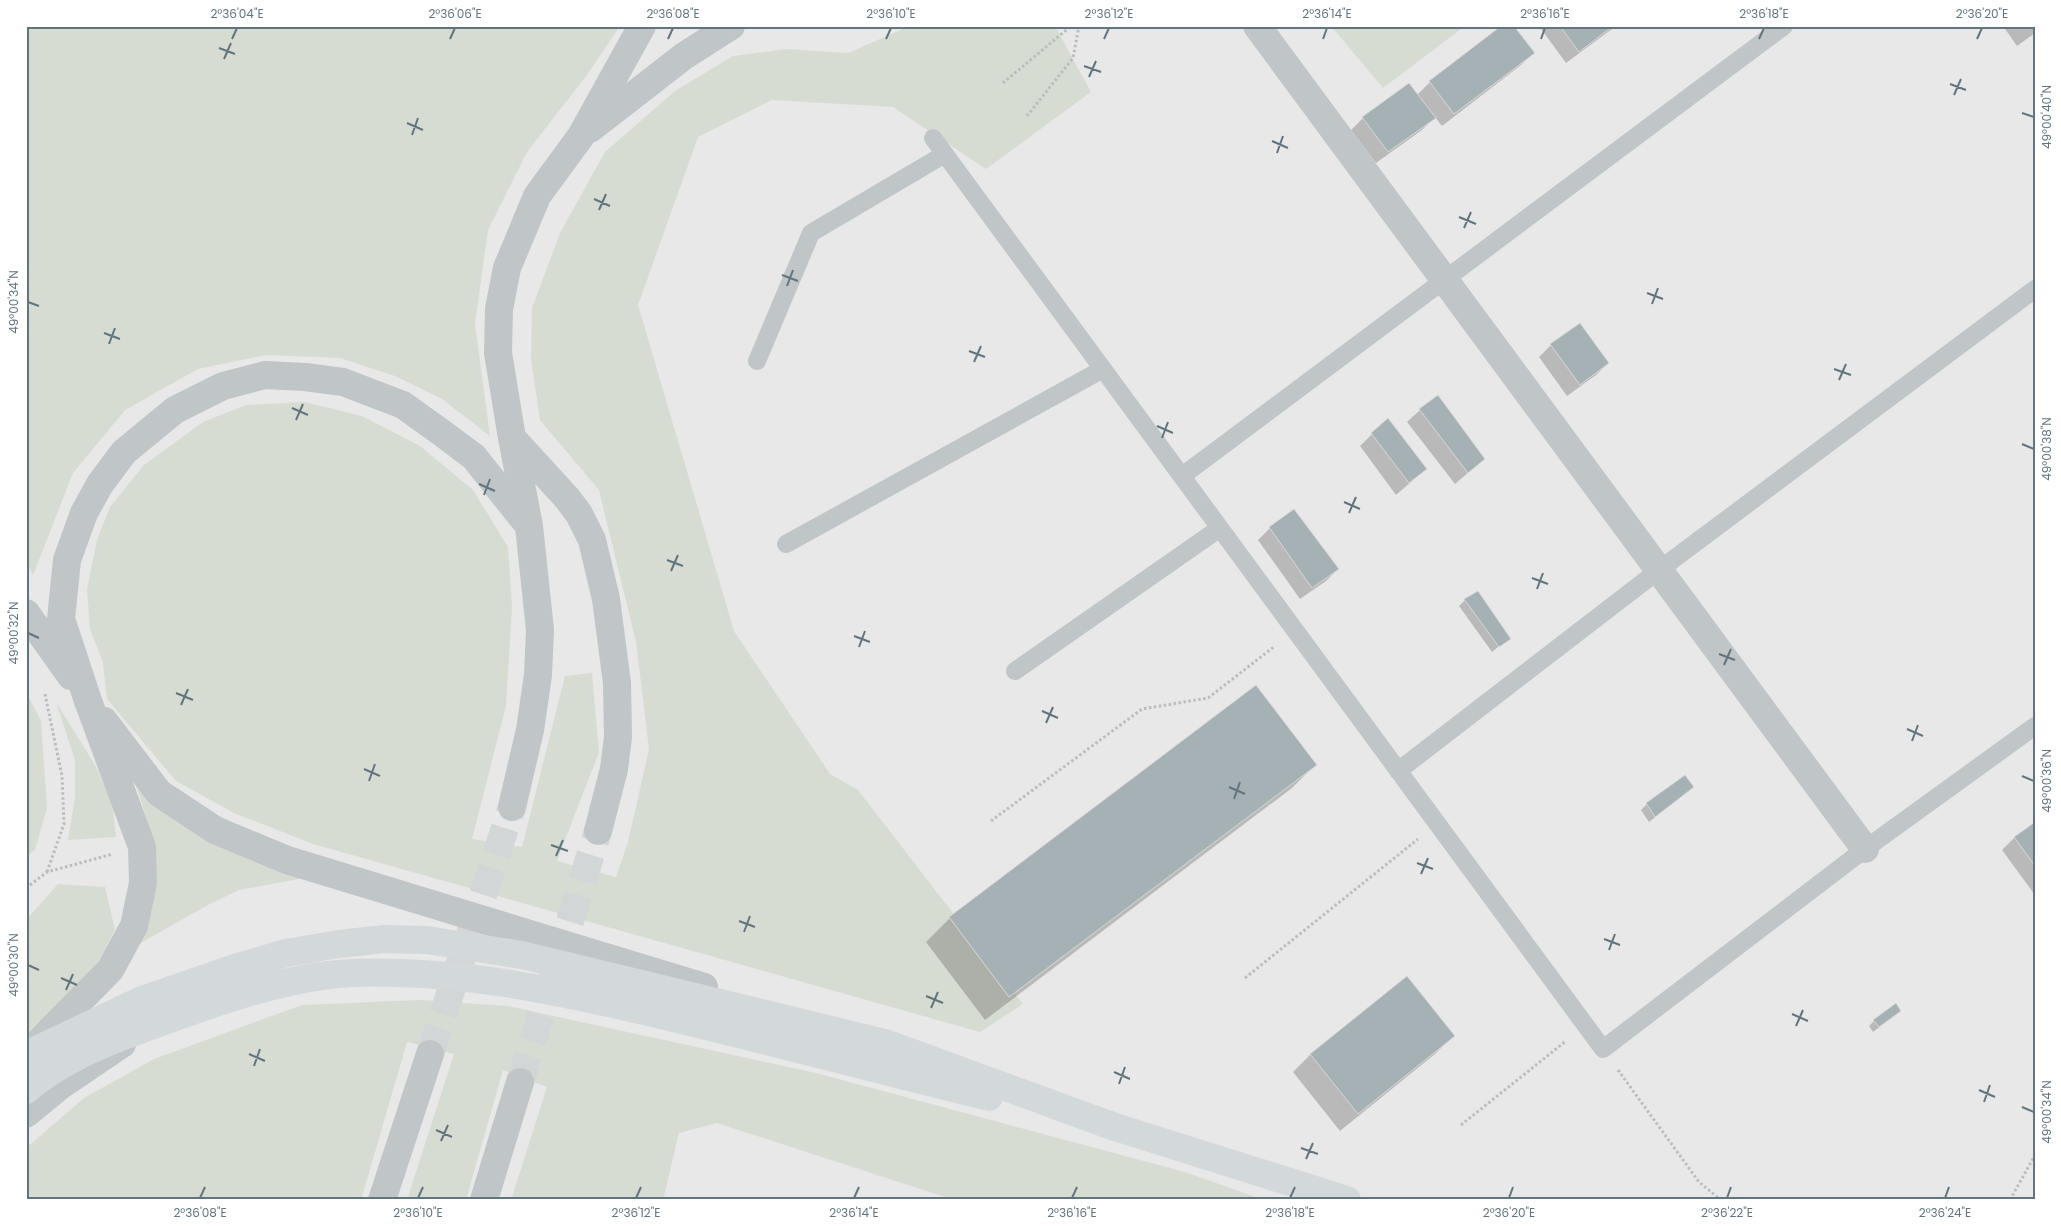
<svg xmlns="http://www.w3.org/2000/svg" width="2061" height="1226" viewBox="0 0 2061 1226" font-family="Poppins,sans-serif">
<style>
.built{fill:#e7e8e7}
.green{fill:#d7dcd3}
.shadow{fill:#0003}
.building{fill:#a6b1b5;stroke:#d8d8d6}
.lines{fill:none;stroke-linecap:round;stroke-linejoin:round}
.street-tunnel{stroke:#d2d6d7;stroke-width:28;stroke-dasharray:28 14;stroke-linecap:butt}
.path{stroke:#babdbf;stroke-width:3;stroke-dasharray:2.5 2.5;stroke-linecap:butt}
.lane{stroke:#c0c5c8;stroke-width:18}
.street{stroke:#c0c5c8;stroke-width:28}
.secondary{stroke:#d3d8db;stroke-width:28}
.ticks{fill:none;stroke:#62757f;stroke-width:2}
.neatline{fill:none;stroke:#62757f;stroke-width:2}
.ticks-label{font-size:12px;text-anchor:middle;fill:#62757f}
</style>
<rect width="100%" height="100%" fill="#f7f7f4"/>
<path class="built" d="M26 26H2035V1200H26Z"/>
<path class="green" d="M26 26H620L587 75 527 152 488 230 475 324 490 436 442 399 395 376 340 358 266 355 198 369 125 410 73 473 33 575 26 562Z
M906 26H1055L1091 92 986 169 893 107 772 100 698 137 638 305 734 631 830 774 858 790 1023 1004 980 1032 313 844 234 813 176 781 107 699 103 663 90 629 87 589 97 540 110 507 144 465 203 422 246 405 305 402 362 416 420 446 473 490 508 547 512 607 506 706 472 839 522 847 565 676 592 673 599 752 557 861 616 877 628 842 649 749 636 642 599 490 540 420 531 359 532 308 560 233 605 152 675 91 733 56 786 49 848 53 903 29Z
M1331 26H1465L1383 88Z
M26 692 41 721 47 808 35 850 26 857Z
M56 702 95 765 112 802 116 837 68 840 75 798V760Z
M135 781 310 877 239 890 208 905 137 945 152 864 147 821Z
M58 884 105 887 115 930 91 975 26 1034V920Z
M420 1000 508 1006 816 1073 1185 1172 1264 1200H954L717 1123 679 1133 663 1200H511L547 1087 503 1070 466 1200H407L454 1054 407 1042 361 1200H26V1148L84 1098 154 1059 302 1005Z"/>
<path class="shadow" d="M1539 26H1616L1566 63Z
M2003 26H2035V33L2017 46Z
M1533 53 1521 65 1442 126 1435 117 1422 130 1376 163 1351 130 1363 118 1417 95 1430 82Z
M1551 345 1608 363 1596 375 1567 396 1539 357Z
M1420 410 1484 459 1455 484 1407 422Z
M1372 434 1426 469 1396 495 1360 446Z
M1270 528 1338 569 1326 581 1300 599 1258 540Z
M1465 600 1509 638 1492 652 1459 606Z
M1315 765 1292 788 985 1020 926 942 950 918Z
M1693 787 1649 822 1641 810 1647 804Z
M2035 823V895L2002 850 2014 838Z
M1894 1016 1873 1032 1869 1026 1874 1021Z
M1453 1036 1435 1054 1340 1131 1293 1072 1311 1054Z"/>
<path class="building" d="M1501 26H1514L1535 53 1454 114 1429 81Z
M1560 26H1613L1579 52Z
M1409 83 1436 118 1388 152 1362 117Z
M1580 323 1609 363 1580 385 1550 344Z
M1438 395 1485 459 1468 473 1419 409Z
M1388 418 1427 469 1409 483 1371 433Z
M1294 509 1339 569 1312 588 1269 527Z
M1478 591 1511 639 1499 647 1464 599Z
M1256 685 1317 765 1009 997 949 917Z
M1685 775 1694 787 1655 817 1646 803Z
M2035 822V866L2014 837Z
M1407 976 1455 1036 1358 1114 1310 1054Z
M1896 1003 1901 1011 1879 1027 1873 1020Z"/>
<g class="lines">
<path class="street-tunnel" d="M430 1054 512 807
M520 1082 598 831"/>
<path class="path" d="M1003 83 1071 26
M1027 116 1073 58 1079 26
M45 694 62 776 64 824 47 872
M991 821 1142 709 1208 698 1275 646
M26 888 47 872 113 854
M1245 978 1418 839
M1618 1070 1699 1182 1721 1200
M1461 1125 1566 1041
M2010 1200 2035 1155"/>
<path class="lane" d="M933 138 1603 1049 1865 849 2035 726
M757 361 811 233 945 154
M1182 476 1784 26
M786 544 1103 369
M1015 671 1220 528
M1398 771 1659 570 2035 289"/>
<path class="street" d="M1257 26 1865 849
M590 129 684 56 731 26
M26 613 71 676
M104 721 159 793 215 830 287 860 704 987
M512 807 530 730 538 675 540 630 529 526 512 438
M598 831 614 769 618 737 617 683 606 599 592 540 579 514 567 498 512 438 498 353 499 309 507 268 537 196 581 136 642 26
M29 1052 110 970 134 926 143 883 142 847 88 701 61 619 67 560 84 513 100 484 124 452 175 410 223 386 265 375 305 377 343 382 403 405 442 433 474 457 529 526
M26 1114 60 1086 122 1044
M382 1200 430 1054
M484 1200 520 1082"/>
<path class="secondary" d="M26 1055 142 1000 238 967 286 953 339 944 384 939 427 940 522 955 885 1043 1115 1127 1347 1200
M26 1090C66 1056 121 1036 170 1019 222 1000 274 982 329 975 352 972 377 972 400 973 474 975 546 989 618 1005 743 1033 865 1067 989 1097"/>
</g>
<path class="ticks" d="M232 39 237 28M450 39 455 28M668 39 673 28M886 39 891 28M1104 39 1109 28M1323 39 1327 28M1541 39 1545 28M1759 39 1764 28M1977 39 1982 28M219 48 235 54M224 59 231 43M1084 66 1101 72M1089 77 1096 61M1950 84 1966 90M1954 95 1961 79M2022 113 2034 117M407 123 423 130M412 135 418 118M1272 141 1288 148M1277 153 1283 136M594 199 610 206M599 210 606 194M1459 217 1476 224M1464 228 1471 212M782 275 798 281M787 286 793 270M1647 293 1663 299M28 302 39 306M1652 304 1658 288M104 333 120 339M109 344 115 328M969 351 985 357M974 362 981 346M1834 369 1851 375M1839 380 1846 364M292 408 308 415M296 420 303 404M1157 426 1173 433M1162 438 1168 422M2022 444 2034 449M479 484 495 491M484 495 490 479M1344 502 1360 509M1349 513 1356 497M667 560 683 566M671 571 678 555M1532 578 1548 584M1537 589 1543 573M28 633 39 638M854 636 870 642M859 647 865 631M1719 654 1735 660M1724 665 1731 649M176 693 193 700M181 705 188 689M1042 711 1058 718M1046 723 1053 707M1907 729 1923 736M1912 741 1918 725M364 769 380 776M2022 776 2034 781M369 781 375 764M1229 787 1245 794M1234 799 1240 782M551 845 568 851M556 856 563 840M1417 863 1433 869M1421 874 1428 858M739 921 755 927M744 932 750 916M1604 939 1620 945M1609 950 1615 934M28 965 39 970M61 978 77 985M66 990 73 974M926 996 943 1003M931 1008 938 992M1792 1014 1808 1021M1796 1026 1803 1010M249 1054 265 1061M254 1066 260 1049M1114 1072 1130 1079M1119 1084 1125 1067M1979 1090 1995 1097M1984 1102 1990 1085M2022 1107 2034 1112M436 1130 452 1137M441 1141 448 1125M1301 1148 1318 1154M1306 1159 1313 1143M200 1198 205 1187M418 1198 423 1187M636 1198 641 1187M854 1198 859 1187M1072 1198 1077 1187M1290 1198 1295 1187M1509 1198 1513 1187M1727 1198 1731 1187M1945 1198 1949 1187"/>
<rect width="2061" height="1226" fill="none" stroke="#ffffff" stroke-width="55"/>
<rect x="28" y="28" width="2006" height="1170" class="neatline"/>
<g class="ticks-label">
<text x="237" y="18">2°36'04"E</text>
<text x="455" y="18">2°36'06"E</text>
<text x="673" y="18">2°36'08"E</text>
<text x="891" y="18">2°36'10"E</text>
<text x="1109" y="18">2°36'12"E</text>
<text x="1327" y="18">2°36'14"E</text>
<text x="1545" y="18">2°36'16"E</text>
<text x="1764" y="18">2°36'18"E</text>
<text x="1982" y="18">2°36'20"E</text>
<text transform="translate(2047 117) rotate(-90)" y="4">49°00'40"N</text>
<text transform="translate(14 302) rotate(-90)" y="4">49°00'34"N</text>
<text transform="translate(2047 449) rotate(-90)" y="4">49°00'38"N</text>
<text transform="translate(14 633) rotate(-90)" y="4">49°00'32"N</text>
<text transform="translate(2047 781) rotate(-90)" y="4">49°00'36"N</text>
<text transform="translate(14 965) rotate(-90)" y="4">49°00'30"N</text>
<text transform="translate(2047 1112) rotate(-90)" y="4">49°00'34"N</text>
<text x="200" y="1217">2°36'08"E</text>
<text x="418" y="1217">2°36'10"E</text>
<text x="636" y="1217">2°36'12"E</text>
<text x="854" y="1217">2°36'14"E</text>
<text x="1072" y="1217">2°36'16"E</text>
<text x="1290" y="1217">2°36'18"E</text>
<text x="1509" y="1217">2°36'20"E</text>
<text x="1727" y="1217">2°36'22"E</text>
<text x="1945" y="1217">2°36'24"E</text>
</g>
</svg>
